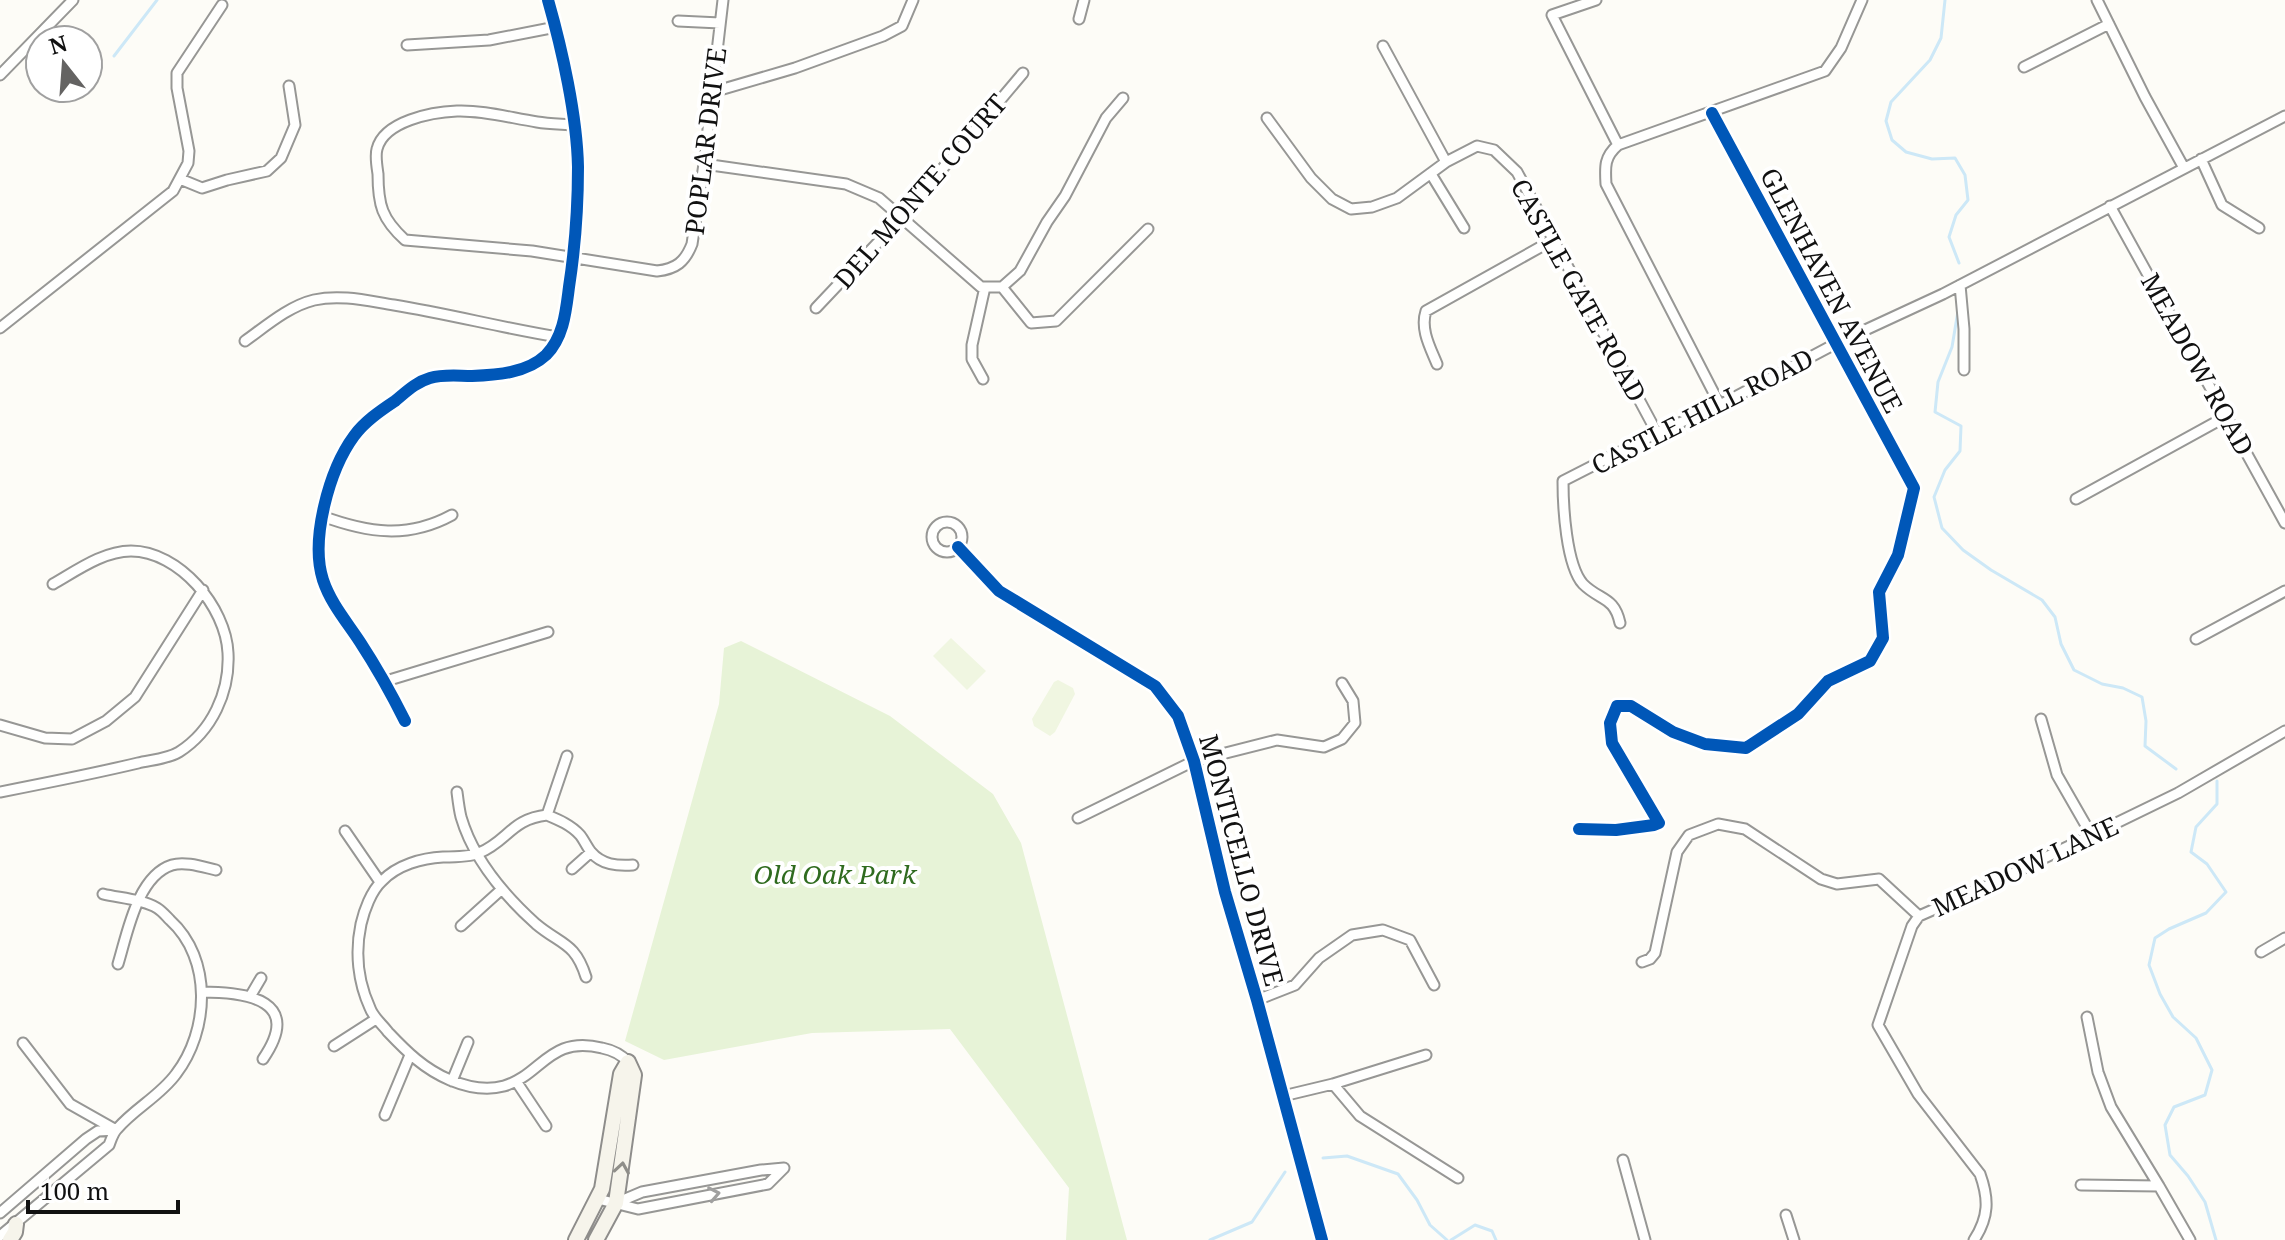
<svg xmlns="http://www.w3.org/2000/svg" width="2285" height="1240" viewBox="0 0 2285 1240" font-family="'Noto Serif',serif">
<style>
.green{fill:#e7f3d7}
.pitch{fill:#f0f6e1}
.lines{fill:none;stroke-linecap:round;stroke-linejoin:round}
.stream{stroke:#cde8f7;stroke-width:3}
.street-casing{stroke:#979795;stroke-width:13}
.secondary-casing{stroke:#8e8d8b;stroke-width:18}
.street{stroke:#fffffe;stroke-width:9}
.secondary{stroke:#f6f4eb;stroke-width:14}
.cycleway-casing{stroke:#fff;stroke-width:17}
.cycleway{stroke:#0057b8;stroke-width:12}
.oneway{stroke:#8f8e89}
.oneway2{stroke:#a0a09f}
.labels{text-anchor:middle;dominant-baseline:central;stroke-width:8;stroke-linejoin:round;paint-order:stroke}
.street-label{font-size:26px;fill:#111;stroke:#fff}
.park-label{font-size:26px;font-style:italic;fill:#2f6b1f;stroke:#fff}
</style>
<rect width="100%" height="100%" fill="#fdfcf7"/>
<path class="green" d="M741 641 890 716 993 794 1021 843 1127 1240H1066L1069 1188 950 1029 812 1033 664 1060 625 1041 719 704 724 648Z"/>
<path class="pitch" d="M951 638 986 671 967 690 933 656Z
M1058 680 1073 688 1075 694 1055 732 1050 736 1034 726 1032 719 1054 682Z"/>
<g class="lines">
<path class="stream" d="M1945 0 1941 38 1930 60 1891 102 1886 121 1892 140 1906 152 1932 159 1955 158 1965 175 1968 200 1956 215 1949 237 1959 263
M114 56 157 0
M1958 311 1952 347 1938 382 1935 412 1961 426 1960 451 1945 470 1934 497 1942 528 1963 550 1991 570 2042 600 2055 617 2061 644 2074 670 2102 684 2123 688 2142 697 2146 721 2145 746 2176 769
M1323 1158 1347 1156 1398 1174 1417 1200 1430 1225 1447 1240
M1210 1240 1252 1222 1285 1172
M1451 1240 1475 1225 1492 1231 1496 1240
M2216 1240 2205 1202 2188 1176 2170 1155 2165 1125 2174 1107 2205 1095 2212 1070 2196 1038 2173 1017 2160 994 2149 965 2155 938 2169 929 2206 913 2226 892 2207 864 2191 852 2196 827 2217 804V781"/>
<g class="street-casing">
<path id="street" d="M1596 0 1552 15 1618 145C1604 157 1605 167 1606 184L1720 405
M2097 0 2145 97 2184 168
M1079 19 1084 0
M678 21 720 23
M407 45 489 40 556 27
M1383 46 1446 162
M2024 67 2109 24
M0 75 73 0
M713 92 795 68 883 36 902 26 913 0
M1267 118 1311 178 1332 199 1351 209 1372 207 1397 198 1446 162 1477 146 1494 150 1517 172 1657 433
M574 125C562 124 549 124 537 122 511 118 483 110 457 111 432 112 384 121 377 149 375 156 377 167 378 174 378 205 382 219 405 240L532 251 657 271C676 269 685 262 692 244L704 164 723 0
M1618 145 1825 71 1841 48 1862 0
M2201 159 2222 205 2259 228
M704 164 846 184 879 198 981 287H1002L1020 271 1047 222 1065 196 1106 118 1123 98
M1431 174 1464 228
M180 179 202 188 227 180 267 171 281 158 295 125 289 86
M2110 206 2285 523
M1960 285 1964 329V370
M1002 287 1031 323 1056 321 1148 229
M816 308 901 218 1023 73
M0 328 173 191 188 163 189 151 177 88V73L222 5
M245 341C266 326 289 306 314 300 341 294 368 301 394 305 449 314 503 328 558 337
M1437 364C1430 347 1420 329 1426 311L1553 240
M983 379 972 359V345L985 287
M2076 499 2227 416
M322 516C368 533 408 539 452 515
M932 537a15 15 0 1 1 30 0a15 15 0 1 1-30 0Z
M958 547 999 591 1155 686 1178 716 1194 761 1225 892 1257 1000 1322 1240
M1620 623C1614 596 1600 601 1583 584 1566 565 1563 506 1563 481L1657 433 1720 405 1835 344 1943 294 2285 116
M2196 639 2285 591
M386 681 548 632
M2041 719 2057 775 2092 836
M405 721C391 693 377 668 360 642 347 622 331 604 323 580 310 540 329 470 354 436 364 422 380 411 395 401 406 392 416 382 430 378 444 374 458 376 472 376 497 375 527 373 546 355 564 337 566 310 569 287 575 248 578 206 578 167 577 116 562 49 548 0
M0 725 45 738 72 739 106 721 135 697 203 590
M0 792C46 783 92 774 138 763 150 760 168 759 179 752 212 731 230 692 228 653 226 607 179 551 131 551 103 551 76 571 53 584
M457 792C458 800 459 809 461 817 473 858 505 896 536 924 561 945 575 942 586 977
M547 815C511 819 508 841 479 853 469 857 454 857 443 857 422 858 397 865 382 881 371 891 364 911 361 924 355 952 358 982 370 1008 373 1017 382 1024 388 1032 407 1052 424 1069 450 1080 467 1087 486 1091 504 1086 542 1075 549 1035 602 1048 612 1050 621 1054 628 1062
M547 815C559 820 571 825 580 835 584 840 587 847 591 852 602 865 617 866 633 865
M547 815 567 756
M1078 818 1194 761 1277 740 1324 747 1342 739 1355 723 1353 701 1342 683
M1579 829 1616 830 1654 825 1659 823 1612 743 1610 723 1617 706H1631L1673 732 1705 744 1746 748 1798 714 1828 681 1870 661 1883 638 1879 592 1898 555 1914 488 1712 113
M345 831 380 882
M572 869 591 852
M461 926 502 889
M2261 952 2285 938
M1642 962 1650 959 1655 953 1677 852 1689 835 1718 824 1745 829 1821 879 1837 884 1879 879 1919 916
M118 964C127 935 137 876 172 865 185 861 203 867 216 870
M202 992C249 992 303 1001 263 1059
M251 995 261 978
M1257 1000 1295 985 1319 958 1352 935 1383 930 1410 940 1434 985
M2087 1017 2098 1072 2111 1107 2159 1186
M23 1043 70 1104 116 1130
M334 1046 376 1019
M452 1081 468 1042
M516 1081 546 1126
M1333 1084 1426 1055
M1283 1096 1333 1084 1360 1116 1458 1178
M385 1115 410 1055
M1623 1160 1645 1240
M2081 1185 2159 1186 2190 1240
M598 1199 638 1209 768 1184 784 1168
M616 1203 642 1192 761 1170 784 1168
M0 1213 86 1139 98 1131 116 1130
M1786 1215 1794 1240
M0 1236 109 1145C111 1140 113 1133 117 1129 135 1108 160 1096 176 1074 209 1031 213 959 170 920 166 916 162 911 157 908 142 899 119 898 103 894
M1974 1240C1989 1217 1989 1199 1980 1174L1918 1094 1878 1025 1912 926 1919 916 1987 886 2178 793 2285 731"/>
</g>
<g class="secondary-casing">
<path id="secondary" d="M10 1240 15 1232 16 1224
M576 1240 602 1189 621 1074 628 1062
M596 1240 616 1203 634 1075 628 1062"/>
</g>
<use href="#street" class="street"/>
<use href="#secondary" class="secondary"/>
<g class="cycleway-casing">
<path id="cycleway" d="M958 547 999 591 1155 686 1178 716 1194 761 1225 892 1257 1000 1322 1240
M405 721C391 693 377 668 360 642 347 622 331 604 323 580 310 540 329 470 354 436 364 422 380 411 395 401 406 392 416 382 430 378 444 374 458 376 472 376 497 375 527 373 546 355 564 337 566 310 569 287 575 248 578 206 578 167 577 116 562 49 548 0
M1579 829 1616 830 1654 825 1659 823 1612 743 1610 723 1617 706H1631L1673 732 1705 744 1746 748 1798 714 1828 681 1870 661 1883 638 1879 592 1898 555 1914 488 1712 113"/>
</g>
<use href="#cycleway" class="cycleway"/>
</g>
<defs><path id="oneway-chevron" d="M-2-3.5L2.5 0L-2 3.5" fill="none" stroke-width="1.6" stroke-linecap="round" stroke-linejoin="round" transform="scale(2)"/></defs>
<use class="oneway" href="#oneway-chevron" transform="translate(622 1168) rotate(-81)"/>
<use class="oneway2" href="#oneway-chevron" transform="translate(714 1194) rotate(-11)"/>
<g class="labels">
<g class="street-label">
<text transform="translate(705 141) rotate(-83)">POPLAR DRIVE</text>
<text transform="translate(920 191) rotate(-49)">DEL MONTE COURT</text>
<text transform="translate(1579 290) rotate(61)">CASTLE GATE ROAD</text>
<text transform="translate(1832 290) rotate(62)">GLENHAVEN AVENUE</text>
<text transform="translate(2198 364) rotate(61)">MEADOW ROAD</text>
<text transform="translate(1702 411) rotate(-27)">CASTLE HILL ROAD</text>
<text transform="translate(1242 860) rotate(75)">MONTICELLO DRIVE</text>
<text transform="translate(2025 866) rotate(-25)">MEADOW LANE</text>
</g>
<g class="park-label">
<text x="835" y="874">Old Oak Park</text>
</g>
</g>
<g transform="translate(64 64) rotate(343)"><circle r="38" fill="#ffffff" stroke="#a0a0a0" stroke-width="2"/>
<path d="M0-6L14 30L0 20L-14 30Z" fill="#646362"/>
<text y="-12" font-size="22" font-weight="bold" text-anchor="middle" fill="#111111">N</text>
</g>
<path d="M28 1200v12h150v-12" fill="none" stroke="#111111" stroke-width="4"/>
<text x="40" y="1200" font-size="24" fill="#111111" stroke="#ffffff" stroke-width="6" paint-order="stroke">100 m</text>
</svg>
